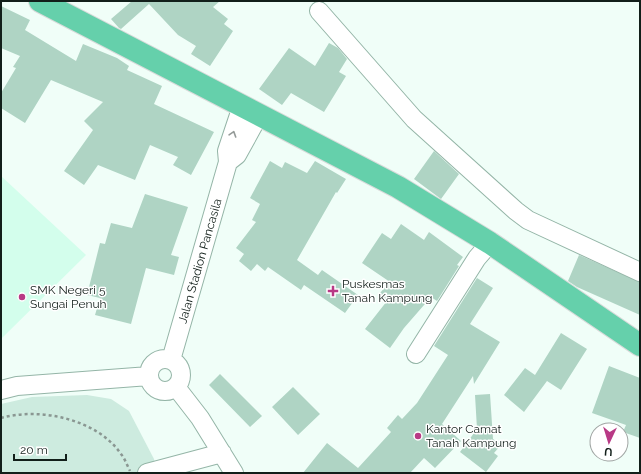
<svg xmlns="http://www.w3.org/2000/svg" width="641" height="474" viewBox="0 0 641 474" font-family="Raleway,sans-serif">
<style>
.built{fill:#d3feec}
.green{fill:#cdebdf}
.building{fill:#afd4c4}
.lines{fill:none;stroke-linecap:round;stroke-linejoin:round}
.minor-casing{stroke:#94b5a7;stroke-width:20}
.highway-casing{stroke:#d9dbda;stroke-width:24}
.path{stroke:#8a9792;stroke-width:2.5;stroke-dasharray:3 3;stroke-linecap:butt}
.minor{stroke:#fff;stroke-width:18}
.highway{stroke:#65d0ab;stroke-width:22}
.oneway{stroke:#949a98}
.poi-dot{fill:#b83985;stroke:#fff;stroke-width:1.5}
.labels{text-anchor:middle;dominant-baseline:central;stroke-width:3;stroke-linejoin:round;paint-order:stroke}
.street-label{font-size:12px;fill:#121f1a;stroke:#fff}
.poi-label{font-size:12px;fill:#121f1a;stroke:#fff;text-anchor:start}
</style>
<rect width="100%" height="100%" fill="#f0fef8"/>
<path class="built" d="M1 176 86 255 1 339Z"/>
<path class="green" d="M87 395 111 399 129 411 154 459 157 473H1V404L32 397Z"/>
<path class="building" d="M132 1H220L213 7 228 19 224 24 233 31 210 66 191 54 196 46 178 35 149 4 121 29 119 28 111 19Z
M1 6 30 20 25 30 76 61 83 44 117 58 129 66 127 70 162 86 154 104 214 132 191 175 173 165 178 157 150 145 135 180 98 165 84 185 64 171 93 130 84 121 103 102 51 80 25 123 1 108V93L16 68 13 67 20 56 1 48Z
M329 43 338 48 347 59 339 72 346 76 324 112 291 93 282 105 259 89 289 48 315 66Z
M434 151 459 174 441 199 414 179Z
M270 161 282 168 285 162 307 173 315 161 346 179 337 193 336 192 297 260 318 275 322 270 358 295 345 313 304 285 301 290 268 267 265 271 257 264 251 271 239 261 244 254 236 248 256 222 252 220 260 204 250 198Z
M145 194 188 207 171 255 179 257 174 275 146 268 131 324 95 315 100 298 87 295 100 243 105 244 111 223 132 228Z
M401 224 424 240 429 232 463 257 457 265 459 266 437 301 431 297 404 328 390 348 365 329 387 301 379 294 390 282 362 263 382 233 391 239Z
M579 255 640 282V315L577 287 568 281Z
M477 278 493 288 470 324 500 342 474 384 473 376 442 424 461 441 435 468 424 458 410 473H303L327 443 358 468 391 432 387 428 398 415 402 419 417 403 448 355 434 346Z
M561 333 587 349 561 390 547 381 524 412 504 395 525 368 535 375Z
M609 366 640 378V438L623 432 626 425 592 413Z
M220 374 262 416 250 427 209 385Z
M293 387 320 414 298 435 272 407Z
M490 394 493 439 501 445 494 453 498 456 486 472 460 452 477 429 475 395Z"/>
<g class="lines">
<g class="minor-casing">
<path id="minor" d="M319 11 414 119 516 211 528 220 640 272
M228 162 237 155 259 115
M416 354 477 258 490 243
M149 375a16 16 0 1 1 32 0a16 16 0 1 1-32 0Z
M171 360 228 162 227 151 242 106
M176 387 200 418 234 473
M1 390 17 386 149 376
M147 473 222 453"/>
</g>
<g class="highway-casing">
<path id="highway" d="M40 1 398 187 490 243 640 345"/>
</g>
<path class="path" d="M1 418C40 407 97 419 121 454 125 459 127 465 130 471"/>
<use href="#minor" class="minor"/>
<use href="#highway" class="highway"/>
</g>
<defs><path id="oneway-chevron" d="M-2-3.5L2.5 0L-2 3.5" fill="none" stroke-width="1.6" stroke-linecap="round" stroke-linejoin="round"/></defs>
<use class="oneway" href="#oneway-chevron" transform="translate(233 134) rotate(-72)"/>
<g class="poi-dot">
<path d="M331 285h4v4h4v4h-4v4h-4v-4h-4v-4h4z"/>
<circle cx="22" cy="297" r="4"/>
<circle cx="418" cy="436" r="4"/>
</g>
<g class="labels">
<g class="street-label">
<text transform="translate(200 261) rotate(-74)">Jalan Stadion Pancasila</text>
</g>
<g class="poi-label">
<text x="342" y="284">Puskesmas<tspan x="342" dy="14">Tanah Kampung</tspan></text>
<text x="30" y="290">SMK Negeri 5<tspan x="30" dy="14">Sungai Penuh</tspan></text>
<text x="426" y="429">Kantor Camat<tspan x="426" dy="14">Tanah Kampung</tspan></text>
</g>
</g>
<rect width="641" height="474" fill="none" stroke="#121f1a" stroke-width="4"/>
<g transform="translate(609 442) rotate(184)"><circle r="19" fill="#ffffff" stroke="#a0a5a3"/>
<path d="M0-3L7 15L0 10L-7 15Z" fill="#b83985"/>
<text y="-6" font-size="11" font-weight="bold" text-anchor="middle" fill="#121f1a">U</text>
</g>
<path d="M14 454v6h52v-6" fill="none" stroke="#121f1a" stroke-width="2"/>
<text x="20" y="454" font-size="12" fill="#121f1a" stroke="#ffffff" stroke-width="3" paint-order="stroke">20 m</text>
</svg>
